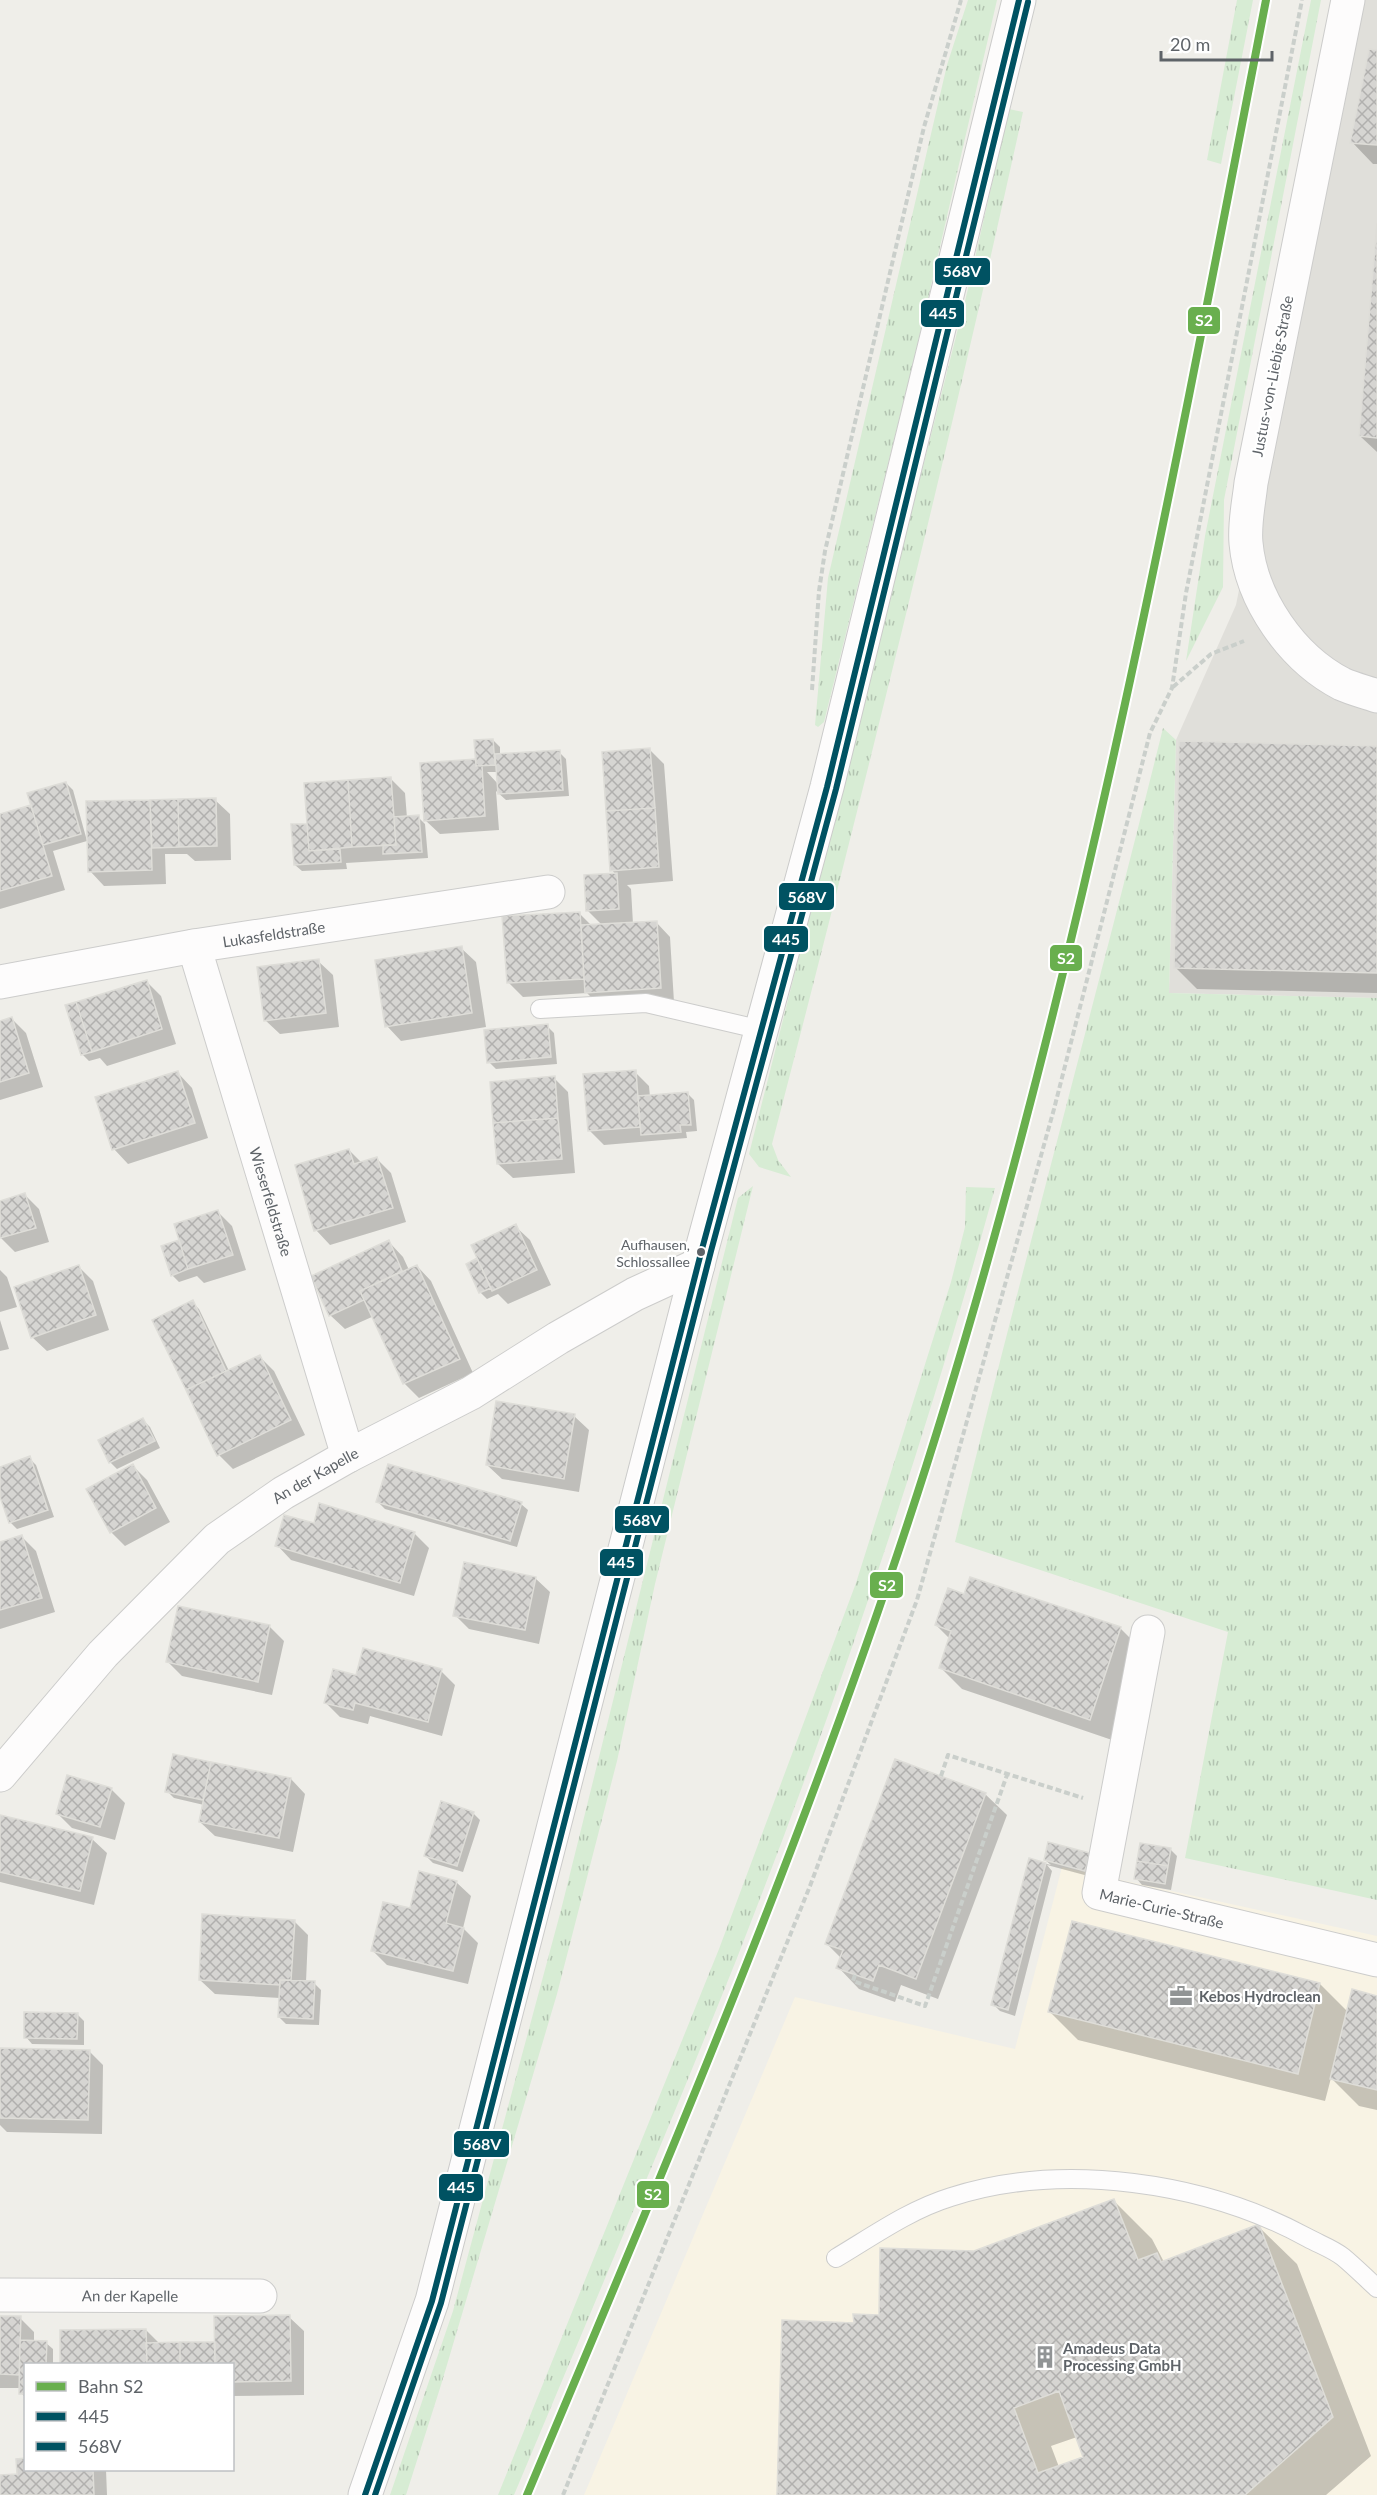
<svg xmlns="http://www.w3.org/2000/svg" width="1377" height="2495" viewBox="0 0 1377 2495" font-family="Lato,sans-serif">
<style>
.commercial{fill:#f8f3e4}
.industrial{fill:#e0dfda}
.grass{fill:url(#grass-tufts)}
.shadow{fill:#0003;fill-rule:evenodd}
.building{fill:url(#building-cross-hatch);stroke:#deddd8;stroke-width:1.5;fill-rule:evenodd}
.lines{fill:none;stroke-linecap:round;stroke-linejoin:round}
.service-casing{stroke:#cccccb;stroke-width:20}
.minor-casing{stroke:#cccccb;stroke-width:35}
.secondary-casing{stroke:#cbcbca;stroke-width:35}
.path{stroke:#cacfcb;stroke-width:4;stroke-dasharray:6 3;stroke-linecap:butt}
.service{stroke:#fdfcfc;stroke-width:18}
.minor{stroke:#fdfcfc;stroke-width:33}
.secondary{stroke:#fdfcfc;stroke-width:33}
.bus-1-casing{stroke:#fff;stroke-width:10}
.bus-2-casing{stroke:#fff;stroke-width:10}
.bus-1{stroke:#005262;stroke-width:6}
.bus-2{stroke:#005262;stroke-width:6}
.rail-1-casing{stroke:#fff;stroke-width:12}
.rail-1{stroke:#69af4e;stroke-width:8}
.bus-dot{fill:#5e6368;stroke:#fff;stroke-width:2}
.labels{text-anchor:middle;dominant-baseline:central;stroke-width:4.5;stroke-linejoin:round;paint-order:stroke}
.bus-label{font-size:14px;fill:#5e6368;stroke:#fff;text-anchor:end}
.street-label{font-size:15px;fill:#5e6368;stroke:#fff}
.poi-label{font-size:15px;font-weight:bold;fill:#5e6368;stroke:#fff;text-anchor:start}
.line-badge{stroke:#fff;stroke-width:2}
.badge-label{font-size:16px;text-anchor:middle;font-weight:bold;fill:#fff}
</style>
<defs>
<pattern id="grass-tufts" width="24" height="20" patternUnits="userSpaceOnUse" patternTransform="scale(1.5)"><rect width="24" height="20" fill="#d7ecd4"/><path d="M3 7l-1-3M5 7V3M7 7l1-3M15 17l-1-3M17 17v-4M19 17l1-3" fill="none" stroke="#b2c3b0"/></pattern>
<pattern id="building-cross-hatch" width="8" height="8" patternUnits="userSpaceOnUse" patternTransform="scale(1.5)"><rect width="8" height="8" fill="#d6d5d2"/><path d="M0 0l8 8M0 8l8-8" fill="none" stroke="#b1b0ae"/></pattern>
</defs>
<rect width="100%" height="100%" fill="#efeee9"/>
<path class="commercial" d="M1062 1867 1377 1936V2495H584L795 1997 1015 2049Z"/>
<path class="industrial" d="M1357 0H1377V998L1169 993 1176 740 1236 605Z"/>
<path class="grass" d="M968 0H997L914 359 824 722 818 727 815 725 828 578 947 65Z
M1237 0H1253L1221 164 1207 160Z
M1311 0H1321L1224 500 1223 587 1186 661 1205 536Z
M1009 109 1023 112C947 458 861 801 772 1144L778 1160 791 1177 759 1167 749 1154 967 293Z
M1163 728 1176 740 1169 993 1377 998V1900L1185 1858 1228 1632 955 1542C1021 1270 1096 1000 1163 728Z
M753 1186 655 1584 617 1761 557 1994 441 2385 406 2495H390L453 2311 561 1910 738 1198Z
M966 1187 995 1188C923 1449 836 1706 737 1958 665 2138 589 2316 514 2495H498L719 1949 856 1583 951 1282 965 1227Z"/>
<path class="shadow" d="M1377 52V164H1373L1352 142Z
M1377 241V452L1360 436Z
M493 740 500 747V756L559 752 566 759 569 796 506 800 496 791 499 830 440 834 425 820ZM487 772H497L498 784Z
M1377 747V993L1197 989 1175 967Z
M650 750 664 764 673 881 627 885 631 889 633 924 656 922 670 937 674 1002 601 1007 587 993 523 997 508 982 579 913 592 926H603L587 910 616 875 612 870Z
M390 778 405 793 407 818 418 817 425 824 428 858 346 863 347 869 302 871 295 865 306 825 309 828Z
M66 783 73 790 87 841 53 851 65 890 0 909V816L32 806Z
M215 800 230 814 231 860 195 861 187 854H165L166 884 104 886 90 871 88 803Z
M461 948 476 962 486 1027 401 1041 387 1026Z
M318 961 333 975 339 1027 280 1034 265 1020Z
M146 981 161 996 176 1044 107 1066 100 1058 89 1061 82 1054Z
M12 1019 26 1033 43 1087 0 1100V1022Z
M547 1026 554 1033 557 1064 496 1069 489 1062Z
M635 1072 649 1086 650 1097 687 1093 694 1100 697 1131 686 1132 687 1138 604 1145 590 1131Z
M178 1073 192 1088 208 1138 128 1164 114 1149Z
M554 1078 568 1092 575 1173 513 1178 498 1164Z
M349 1150 362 1163 377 1159 391 1173 406 1222 330 1245 316 1230Z
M25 1195 39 1209 49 1242 15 1252 1 1238 0 1202Z
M218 1212 232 1226 246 1270 204 1283 197 1276 179 1282 172 1275 181 1241Z
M515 1226 530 1240 551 1285 508 1304 498 1294 487 1299 480 1292 479 1259Z
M389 1242 403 1257 409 1270 417 1266 431 1281 473 1373 419 1398 404 1383 374 1316 345 1329 330 1315Z
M79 1267 93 1281 109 1330 47 1351 32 1337Z
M0 1270 7 1277 17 1307 0 1312Z
M192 1302 199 1309 229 1371 260 1357 274 1371 305 1435 233 1469 219 1455 154 1321Z
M0 1320 9 1349 0 1351Z
M574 1416 589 1430 579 1492 502 1479 487 1465Z
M143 1420 150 1427 160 1448 117 1469 110 1462Z
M29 1458 36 1465 54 1517 17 1529 10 1522 0 1493V1468Z
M133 1466 147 1480 170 1522 125 1546 111 1532Z
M378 1502 521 1504 528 1510 517 1547 385 1509Z
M315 1525 414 1533 429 1548 414 1596 291 1560 277 1545Z
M22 1537 36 1551 55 1612 0 1629V1543Z
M535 1578 550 1592 539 1644 469 1629 455 1615Z
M971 1578 1121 1629 1142 1650 1112 1740 962 1689 941 1668 950 1639 936 1625 965 1596Z
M269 1626 284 1641 272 1695 182 1676 167 1661Z
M441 1671 455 1685 442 1736 370 1716 368 1724 340 1717 325 1702 357 1677Z
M174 1756 291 1779 305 1794 293 1852 215 1836 200 1822 204 1805 174 1798 167 1791Z
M111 1789 125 1803 115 1840 72 1828 57 1813Z
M985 1794 1007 1815 938 1999 901 1985 895 2002 859 1989 838 1967 841 1958 827 1944Z
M473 1813 480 1820 463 1872 433 1863 426 1856Z
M0 1816 92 1839 107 1853 94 1905 0 1882Z
M1170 1849 1177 1856 1171 1890 1142 1885 1136 1878Z
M1089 1854 1092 1877 1047 1865 1052 1871 1015 2016 1000 2011 993 2004 1030 1860 1051 1865 1045 1860Z
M456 1882 471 1896 463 1928 478 1943 468 1984 387 1965 373 1951 411 1910Z
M294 1921 308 1935 306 1982 314 1983 321 1990 319 2025 286 2024 279 2017 280 1998 215 1994 200 1980Z
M1320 1984 1348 2012 1377 1997V2110L1359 2106 1331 2078 1325 2101 1078 2040 1050 2012Z
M77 2014 84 2021V2045L32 2044 26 2037Z
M0 2049 89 2051 103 2065 102 2134 7 2132 0 2125Z
M1113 2200 1152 2239 1164 2262 1258 2226 1297 2264 1371 2456 1326 2495H778L855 2324 880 2317 974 2252ZM1077 2437 1085 2458 1059 2467 1051 2446Z
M0 2317 20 2318 34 2332V2342L46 2343 53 2349V2364H26V2398L21 2393V2388H0Z
M289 2317 304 2331V2395L232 2396V2364H62L61 2331 146 2330 160 2344 216 2343Z
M26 2470H106L107 2495H0V2476L18 2475Z"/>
<path class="building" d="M1369 49 1377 50V145L1350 143Z
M1377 223V438L1359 436Z
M493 739 495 765 476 766 474 740Z
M1179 741 1377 746V973L1174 968Z
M650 748 655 808 606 811 602 752Z
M560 750 563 790 498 794 495 754Z
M476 759V766H482L485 816 424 821 420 763Z
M391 777 396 845 352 847 348 780Z
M348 780 352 847 309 851 304 783Z
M66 782 81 834 43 845 27 793Z
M216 798 217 846 179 847 178 799Z
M178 799 179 847 152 848 150 800Z
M150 800 152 870 88 872 86 801Z
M31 805 52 876 0 891V814Z
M655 808 659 867 610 871 606 811Z
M419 815 422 852 383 854V845H396L394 817Z
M291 824H307L309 851 340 849 341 862 294 865Z
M617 873 619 909 586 911 584 875Z
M580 912 584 979 507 983 502 916Z
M657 921 661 988 585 993 581 925Z
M462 946 472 1013 385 1027 375 960Z
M319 959 326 1013 264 1021 257 967Z
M147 980 162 1029 92 1052 76 1002Z
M76 1002 92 1052 81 1055 65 1005Z
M12 1017 29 1073 0 1082V1021Z
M548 1024 551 1057 487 1063 484 1030Z
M636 1070 640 1127 588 1131 583 1074Z
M178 1071 195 1123 112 1150 95 1097Z
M555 1076 558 1118 493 1123 490 1082Z
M688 1092 691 1125H680L681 1132 641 1135 638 1096Z
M558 1118 562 1159 497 1164 493 1123Z
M349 1149 354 1164 377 1157 393 1208 314 1231 295 1165Z
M25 1193 36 1228 0 1238V1201Z
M218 1210 233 1255 188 1269 174 1224Z
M516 1224 537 1270 492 1291 471 1245Z
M179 1240 188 1269 171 1276 161 1246Z
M389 1240 402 1271 360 1291 364 1300 329 1316 311 1276Z
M477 1258 491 1288 479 1293 466 1264Z
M79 1265 96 1315 31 1338 14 1287Z
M417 1265 460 1359 403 1384 360 1291Z
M193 1300 226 1371 186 1390 152 1320Z
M260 1355 291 1420 217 1456 186 1390Z
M496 1401 575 1414 564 1479 486 1465Z
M143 1418 155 1441 109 1463 98 1440Z
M30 1456 48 1510 9 1523 0 1497V1467Z
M133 1464 156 1508 110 1533 86 1489Z
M388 1464 522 1502 510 1541 376 1502Z
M319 1503 415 1532 400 1583 275 1546 284 1515 314 1523Z
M22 1535 42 1598 0 1610V1542Z
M464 1562 536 1577 525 1630 453 1616Z
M970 1577 1121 1627 1090 1720 939 1668 951 1631 935 1625 941 1607 948 1588 964 1594Z
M178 1606 270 1625 258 1682 166 1662Z
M363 1648 442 1669 428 1722 355 1703 353 1710 324 1703 333 1669 356 1675Z
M173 1754 211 1762 203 1800 165 1792Z
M895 1759 986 1793 916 1979 879 1965 873 1981 836 1968 843 1950 825 1944Z
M211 1762 291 1778 279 1838 199 1822Z
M67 1775 112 1788 100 1827 56 1814Z
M441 1801 474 1812 457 1866 424 1856Z
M0 1815 93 1837 80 1891 0 1872Z
M1048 1842 1090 1853 1085 1871 1044 1860Z
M1140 1843 1171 1848 1168 1866 1137 1861Z
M1029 1858 1046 1863 1008 2010 991 2005Z
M1137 1861 1168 1866 1165 1884 1134 1879Z
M419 1871 457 1881 446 1923 464 1928 453 1971 371 1951 383 1902 410 1908Z
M202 1914 295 1920 291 1980H280V1985L199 1980Z
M1072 1921 1320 1983 1298 2074 1048 2012Z
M280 1980 315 1981 313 2019 278 2017Z
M1352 1989 1377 1996V2090L1330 2079Z
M24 2012 78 2013 77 2039 24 2038Z
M0 2048 90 2050 88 2120 0 2118Z
M1114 2199 1138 2260 1157 2253 1161 2262 1259 2224 1333 2417 1245 2495H777L782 2320 854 2323 853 2314 879 2315 880 2248 974 2251ZM1059 2391 1083 2457 1038 2473 1014 2408Z
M290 2315 291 2381 232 2382V2364H215L214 2316Z
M0 2316H21L19 2375 0 2374Z
M146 2329 147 2364H60V2330Z
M20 2340 47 2341 46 2364H26V2394H19Z
M180 2342H215V2364H180Z
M180 2342V2364H147L146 2343Z
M26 2458V2470H93L94 2495H0V2475L17 2474 16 2459Z"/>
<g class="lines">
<g class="service-casing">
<path id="service" d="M540 1009 646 1003 762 1030
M836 2258C873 2236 909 2210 951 2197 1063 2161 1206 2182 1308 2238 1319 2244 1333 2249 1343 2257 1355 2267 1366 2278 1377 2288"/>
</g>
<g class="minor-casing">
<g id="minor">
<path d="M1348 0 1251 483C1249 502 1244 524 1246 543 1251 600 1292 658 1342 684 1353 689 1366 692 1377 696"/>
<path id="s1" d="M194 946 348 1456"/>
<path id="s2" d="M0 982 194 946 548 892"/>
<path id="s3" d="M1148 1632 1099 1893 1377 1960"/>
<path id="s4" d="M0 1775 103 1654 217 1539 283 1493 348 1456 471 1393 558 1338 635 1294 698 1265"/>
<path id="s5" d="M0 2295 260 2296"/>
</g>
</g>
<g class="secondary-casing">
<path id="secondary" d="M365 2495 432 2301 702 1249 827 787 1019 0"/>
</g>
<path class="path" d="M1173 687 1211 654 1244 641
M812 690 819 591 825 551 924 127 961 0
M941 1776 948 1755 1083 1798
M855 1975 853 1981 925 2006 1007 1775
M563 2495 810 1886 917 1600 1054 1109 1150 733 1172 688 1186 593 1302 0"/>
<use href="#service" class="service"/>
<use href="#minor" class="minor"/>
<use href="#secondary" class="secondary"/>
<g class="bus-1-casing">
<path id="bus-1" d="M365 2495 432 2301 702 1249 827 787 1019 0"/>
</g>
<g class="bus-2-casing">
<path id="bus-2" d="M375 2495 441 2303 711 1251 836 789 1028 2"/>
</g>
<use href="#bus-1" class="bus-1"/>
<use href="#bus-2" class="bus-2"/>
<g class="rail-1-casing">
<path id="rail-1" d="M527 2495C678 2136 831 1779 945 1406 1086 945 1175 472 1266 0"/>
</g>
<use href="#rail-1" class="rail-1"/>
</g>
<defs>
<g id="office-bare" transform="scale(1.8)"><path d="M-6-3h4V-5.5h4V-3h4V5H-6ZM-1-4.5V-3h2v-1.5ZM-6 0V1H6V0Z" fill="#919495" stroke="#fff" stroke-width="2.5" paint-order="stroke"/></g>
<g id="building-bare" transform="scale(1.8)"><path d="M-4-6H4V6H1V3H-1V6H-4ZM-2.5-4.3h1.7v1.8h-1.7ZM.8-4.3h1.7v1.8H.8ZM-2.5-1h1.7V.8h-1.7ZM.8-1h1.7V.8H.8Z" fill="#919495" stroke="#fff" stroke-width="2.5" paint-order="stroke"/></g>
</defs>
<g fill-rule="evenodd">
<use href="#office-bare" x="1181" y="1996"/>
<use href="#building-bare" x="1045" y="2357"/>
</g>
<circle class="bus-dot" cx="701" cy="1252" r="5"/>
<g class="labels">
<g class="bus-label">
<text x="690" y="1244">Aufhausen,<tspan x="690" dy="17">Schlossallee</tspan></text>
</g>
<g class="street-label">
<text transform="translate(1272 376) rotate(-79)">Justus-von-Liebig-Straße</text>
<text stroke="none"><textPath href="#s2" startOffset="278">Lukasfeldstraße</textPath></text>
<text stroke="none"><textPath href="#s1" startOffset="267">Wieserfeldstraße</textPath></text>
<text stroke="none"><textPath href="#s4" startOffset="438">An der Kapelle</textPath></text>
<text stroke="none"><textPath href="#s3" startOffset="330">Marie-Curie-Straße</textPath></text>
<text stroke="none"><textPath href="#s5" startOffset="130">An der Kapelle</textPath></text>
</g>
<g class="poi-label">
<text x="1199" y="1996">Kebos Hydroclean</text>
<text x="1063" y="2348">Amadeus Data<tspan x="1063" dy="17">Processing GmbH</tspan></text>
</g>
</g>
<g class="line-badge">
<rect x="934" y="257" width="57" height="29" rx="6" fill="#005262"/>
<rect x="920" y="299" width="45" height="29" rx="6" fill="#005262"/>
<rect x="1187" y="306" width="34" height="29" rx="6" fill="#69af4e"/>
<rect x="778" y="882" width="57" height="29" rx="6" fill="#005262"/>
<rect x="763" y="925" width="46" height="28" rx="6" fill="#005262"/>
<rect x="1049" y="944" width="34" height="28" rx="6" fill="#69af4e"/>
<rect x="614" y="1505" width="56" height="29" rx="6" fill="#005262"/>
<rect x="599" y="1548" width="45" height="29" rx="6" fill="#005262"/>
<rect x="869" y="1571" width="35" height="28" rx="6" fill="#69af4e"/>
<rect x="453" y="2130" width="57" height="28" rx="6" fill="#005262"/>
<rect x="438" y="2173" width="46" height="29" rx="6" fill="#005262"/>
<rect x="636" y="2180" width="34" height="29" rx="6" fill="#69af4e"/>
</g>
<g class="badge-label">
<text x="962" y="277">568V</text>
<text x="943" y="319">445</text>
<text x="1204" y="326">S2</text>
<text x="807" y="903">568V</text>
<text x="786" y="945">445</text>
<text x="1066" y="964">S2</text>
<text x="642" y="1526">568V</text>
<text x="621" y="1568">445</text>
<text x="887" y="1591">S2</text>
<text x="482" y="2150">568V</text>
<text x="461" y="2193">445</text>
<text x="653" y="2200">S2</text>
</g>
<rect x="24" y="2363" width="210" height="108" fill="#ffffff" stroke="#bfc1c3" stroke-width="1.5"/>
<rect x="36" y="2382" width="30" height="9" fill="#69af4e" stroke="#bfc1c3" stroke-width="1.5"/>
<text x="78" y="2393" font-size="18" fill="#5e6368">Bahn S2</text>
<rect x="36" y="2412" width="30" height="9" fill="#005262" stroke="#bfc1c3" stroke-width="1.5"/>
<text x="78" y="2423" font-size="18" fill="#5e6368">445</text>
<rect x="36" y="2442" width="30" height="9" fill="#005262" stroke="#bfc1c3" stroke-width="1.5"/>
<text x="78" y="2453" font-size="18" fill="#5e6368">568V</text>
<path d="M1161 51v9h111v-9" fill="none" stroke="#5e6368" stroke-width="3"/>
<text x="1170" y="51" font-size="18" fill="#5e6368" stroke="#ffffff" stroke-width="4.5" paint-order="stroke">20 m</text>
</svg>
